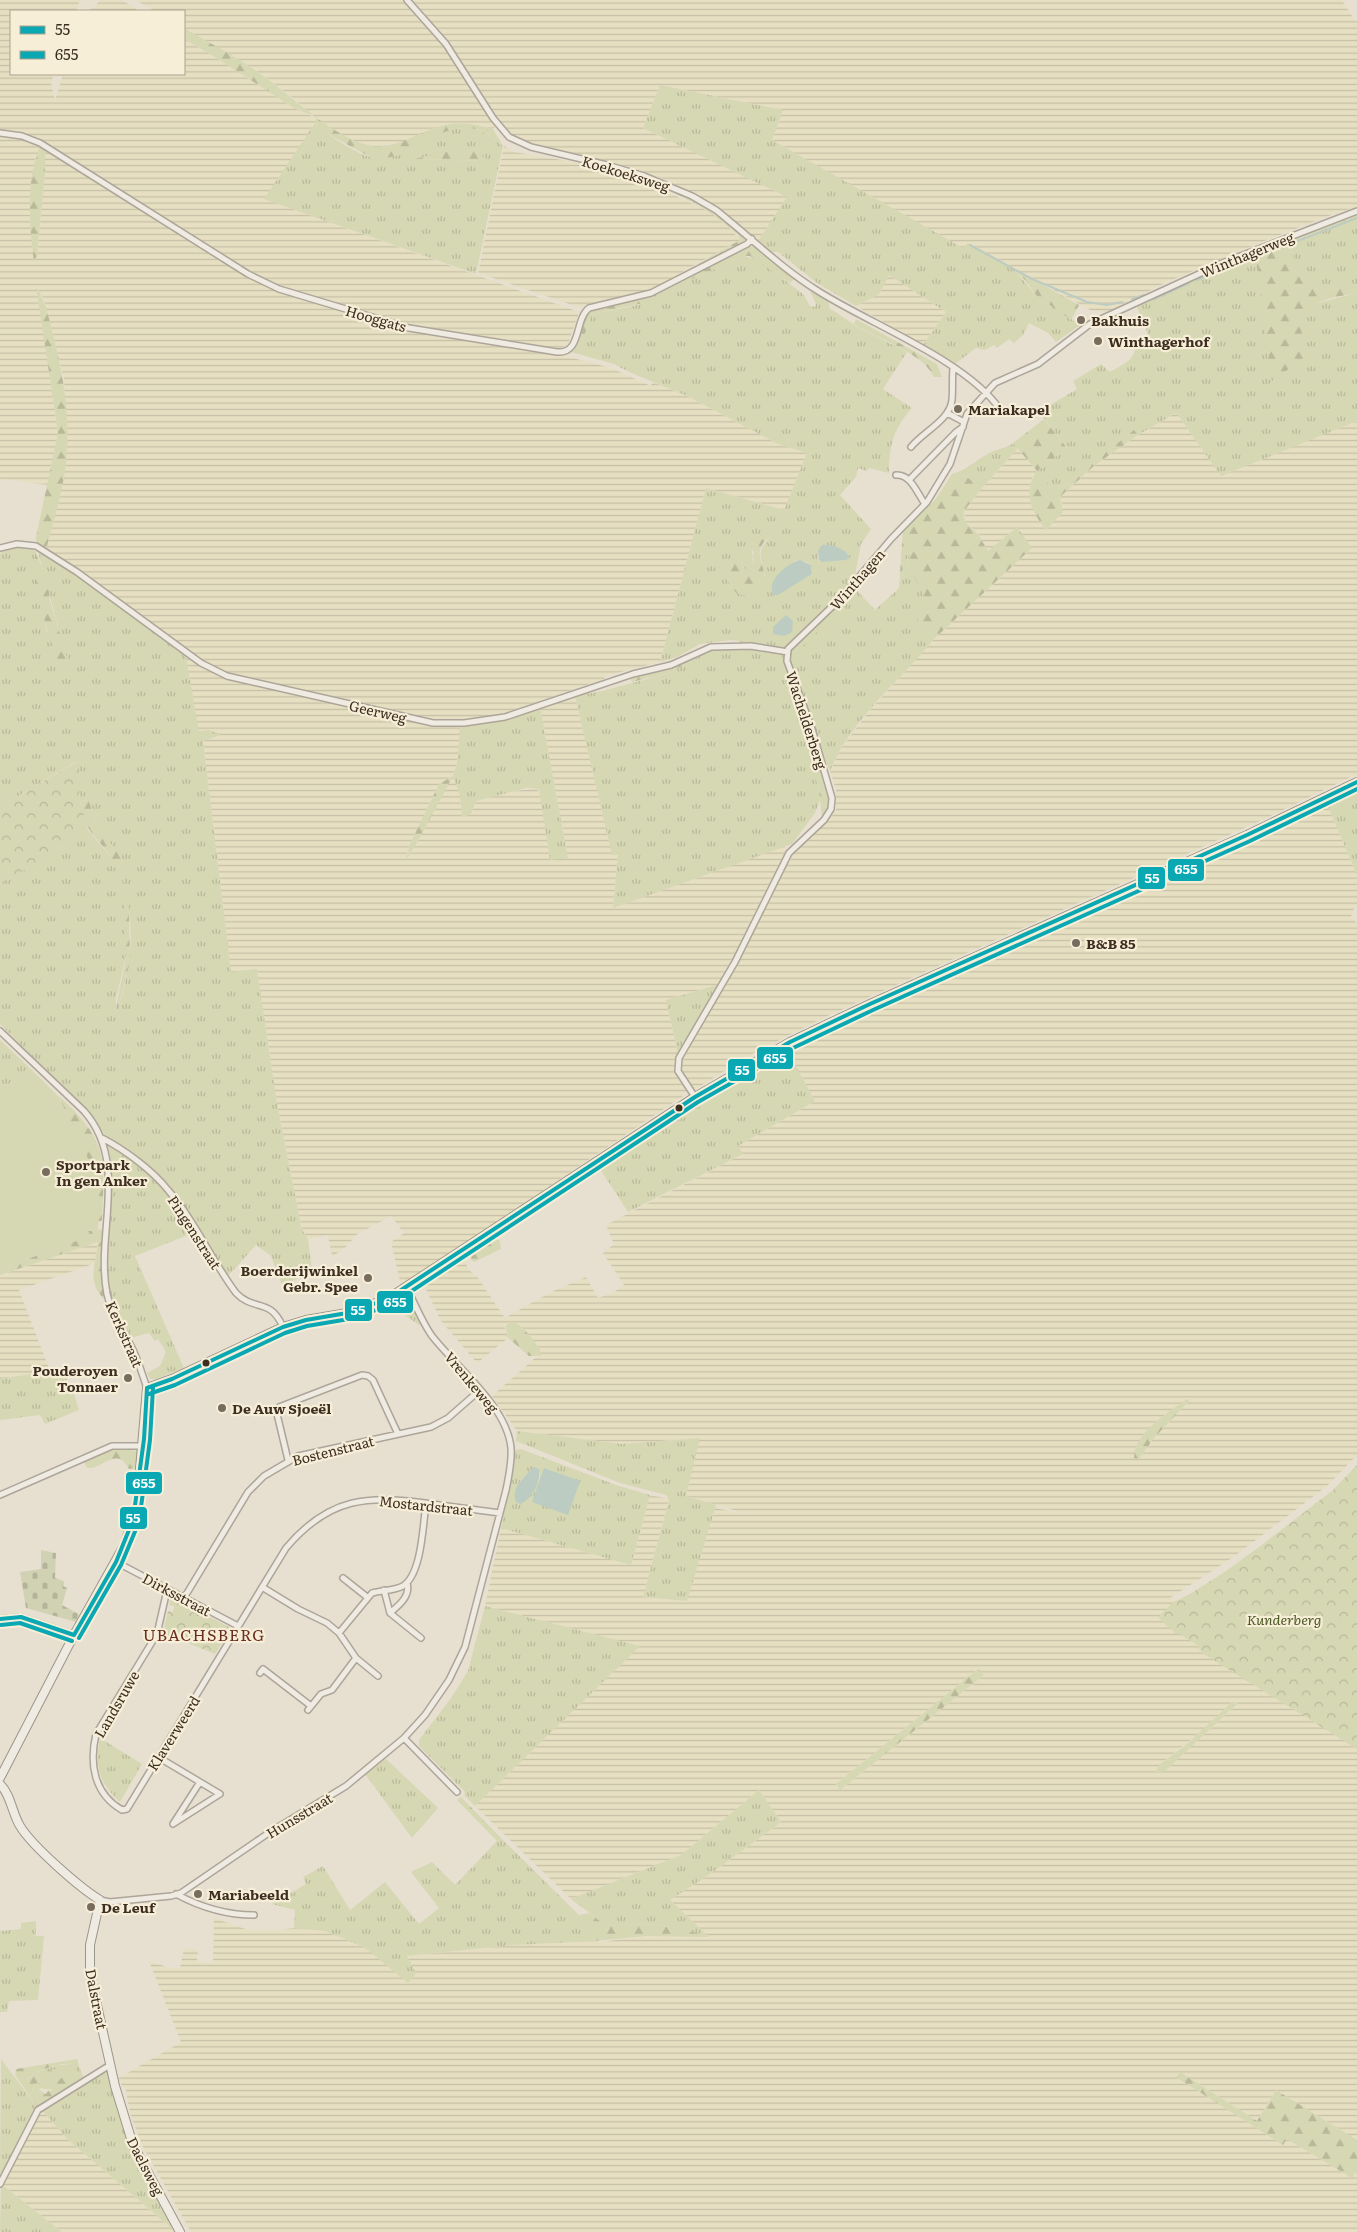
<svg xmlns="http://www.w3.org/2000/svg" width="1357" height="2232" viewBox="0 0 1357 2232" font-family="Literata,serif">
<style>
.farmland{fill:url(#farmland-rules);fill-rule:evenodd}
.grass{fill:url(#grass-tufts);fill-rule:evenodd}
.forest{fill:url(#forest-firs)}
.cemetery{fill:url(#cemetery-stones)}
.park{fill:url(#park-crowns)}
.pitch{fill:#d6d7b3}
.water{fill:#bcccc2}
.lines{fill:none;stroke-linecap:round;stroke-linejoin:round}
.stream{stroke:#bcccc2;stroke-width:2}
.street-casing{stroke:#ada599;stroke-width:8}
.secondary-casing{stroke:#9c958a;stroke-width:10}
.street{stroke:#efebe3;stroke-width:5}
.secondary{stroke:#efebe3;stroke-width:8}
.bus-1-casing{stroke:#f7eed8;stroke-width:8}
.bus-2-casing{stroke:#f7eed8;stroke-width:8}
.bus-1{stroke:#09a8b3;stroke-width:4}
.bus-2{stroke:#09a8b3;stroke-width:4}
.poi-dot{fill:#786c5e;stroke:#f7eed8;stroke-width:2}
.bus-dot{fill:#3d2e20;stroke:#f7eed8;stroke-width:2}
.labels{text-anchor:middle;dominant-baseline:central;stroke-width:4.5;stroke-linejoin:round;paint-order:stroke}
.street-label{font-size:14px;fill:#3d2e20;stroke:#f7eed8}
.poi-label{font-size:14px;font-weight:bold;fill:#3d2e20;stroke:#f7eed8;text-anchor:start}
.park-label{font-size:14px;font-style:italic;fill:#4d5a26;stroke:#f7eed8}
.quarter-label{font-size:16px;letter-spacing:1px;fill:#6b2e1e;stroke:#f7eed8}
.line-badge{stroke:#f7eed8;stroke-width:2}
.badge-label{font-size:14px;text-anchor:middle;font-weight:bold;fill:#fff}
</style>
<defs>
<pattern id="farmland-rules" width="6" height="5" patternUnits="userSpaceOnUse" patternTransform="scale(1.25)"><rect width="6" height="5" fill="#e6dfc2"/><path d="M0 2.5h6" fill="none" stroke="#c6c0a6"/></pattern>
<pattern id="grass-tufts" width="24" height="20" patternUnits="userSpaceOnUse" patternTransform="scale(1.25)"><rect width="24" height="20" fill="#d6d7b3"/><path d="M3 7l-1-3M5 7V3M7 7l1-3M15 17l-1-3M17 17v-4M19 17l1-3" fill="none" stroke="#b9b99a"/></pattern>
<pattern id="forest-firs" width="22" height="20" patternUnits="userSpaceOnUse" patternTransform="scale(1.25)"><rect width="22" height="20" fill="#d6d7b3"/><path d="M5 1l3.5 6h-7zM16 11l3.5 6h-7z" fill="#b9b99a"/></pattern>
<pattern id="cemetery-stones" width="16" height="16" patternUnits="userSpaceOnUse" patternTransform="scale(1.25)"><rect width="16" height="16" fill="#d1d1b3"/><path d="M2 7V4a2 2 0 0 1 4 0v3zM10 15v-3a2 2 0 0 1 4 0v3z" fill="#b4b49a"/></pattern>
<pattern id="park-crowns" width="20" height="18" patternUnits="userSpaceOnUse" patternTransform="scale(1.25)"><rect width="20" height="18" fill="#d6d7b3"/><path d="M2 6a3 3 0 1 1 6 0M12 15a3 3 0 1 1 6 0" fill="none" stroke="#b9b99a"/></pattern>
</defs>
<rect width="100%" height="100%" fill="#e7e0d1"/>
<path class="farmland" d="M0 0H80L76 11H11V74H54L51 83 55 100 63 74H184V39L215 57 294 108 314 117 293 98 261 74 184 28V11H155L135 0H405L454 58 497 127 491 129 482 125 456 123 443 125 404 142 376 146 361 144 315 124 265 199 579 312 568 344 562 348 565 356 611 368 651 386 652 382 687 396 778 444 807 453 784 510 706 488 660 662 605 676 604 679 461 728 457 763 453 776 460 796 462 817 471 814 476 801 501 793 537 788 568 858 540 707 570 696H575L612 854 618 855 613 908 785 846V855L720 984 666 1000 678 1054 675 1069 686 1087V1094L401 1286 391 1242 404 1233 391 1216 356 1235 347 1246 332 1257 328 1235 308 1239 302 1230 277 1104 257 970 231 973 203 741 220 735 199 732 197 721 46 550 61 487 67 451 64 379 44 300 37 287 58 433 54 458 48 485 0 479ZM36 154 45 172 37 255 34 261 30 209ZM452 776 418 841 406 859 410 844 439 784Z
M101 0H122L139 11H89Z
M409 0H1342L1355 21 1357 20V207L1339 212 1267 240 1167 282 1107 312 1090 310 968 243 963 249 772 140 783 110 660 85 643 128 788 197 758 241 724 212 667 180 603 160 516 140 508 136 484 101 452 48Z
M504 146 514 152 592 165 638 178 708 211 727 225 740 240 673 277 675 278 645 292 584 305 581 308 478 273Z
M889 275 946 312 923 345 856 306 879 294Z
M1174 414H1177L1221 475 1357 421V774L1260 821 823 1018 750 1055 696 1089 690 1086 681 1071 682 1057 722 989 782 874 798 847 836 812V790L830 771 840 750 869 711 934 639 1032 548 988 551 978 533 966 523 964 511 982 488 1018 448 1037 471 1032 478 1047 529 1063 508 1060 497 1095 465 1136 436Z
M1327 804 1357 875V906L1352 911 1351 918 1357 923V1455L1327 1486 1232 1558 1170 1598 1173 1600 1357 1584V2140L1276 2090 1257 2121 1180 2072 1284 2145 1287 2139 1352 2178 1357 2170V2232H191L143 2147 130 2113 126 2090 117 2079 181 2042 149 1961 170 1968H180L184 1948 198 1950 197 1962 213 1963 214 1918 248 1930H278L294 1928 325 1931 364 1947 416 1973 406 1956 512 1945 590 1940 601 1942 647 1936H708L670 1900 713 1872 781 1822 759 1790 681 1855 571 1899 475 1806 639 1646 485 1606 501 1528 631 1565 650 1495 669 1499 643 1597 686 1601 715 1508 747 1514 686 1496 699 1438 622 1444 517 1431 492 1396 535 1358 539 1357V1347L534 1344 526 1331 516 1323 505 1327 508 1338 477 1363 441 1321 422 1281 463 1255 468 1269 478 1278 505 1318 551 1292 586 1277 598 1298 614 1292 624 1285 603 1253 614 1244 606 1225 743 1154 738 1146 815 1101 787 1050 843 1023ZM1189 1401 1154 1438 1139 1459 1140 1443 1145 1436ZM978 1669 984 1675 840 1790 836 1784ZM1239 1702 1170 1766 1165 1771 1160 1764Z
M98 1242 95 1261 93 1264 19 1290 50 1371 0 1379V1275Z
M42 2110 66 2138 176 2232H62L1 2184 39 2112Z"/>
<path class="grass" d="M660 85 783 110 772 140 963 248 968 243 1011 266 1036 295 1080 325 1056 342 1048 333 1029 323 1023 335 1014 343 1009 339 997 348 994 345 985 350 976 348 951 367 923 345 946 312 889 275 879 294 856 306 817 283 778 252H770L758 241 787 197 643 128Z
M315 123 318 128C332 136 361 158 377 158 394 158 411 150 426 144L428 138C463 124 473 122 503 146L476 274 264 199ZM459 149 488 161 417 159Z
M1357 213V285L1321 291 1315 288 1300 275 1292 260 1287 240Z
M1255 253 1273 381 1301 339V323L1306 309 1313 304 1357 293V421L1221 476 1177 414H1174L1138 435 1134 430 1056 492 1037 471 1067 448 1040 413 1045 408 1077 389 1073 381 1101 364 1110 372C1120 366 1132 362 1135 350L1131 346 1148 334 1137 307 1176 285Z
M744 256 757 259 803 294 810 306 815 307 816 304 810 291 828 301 830 309 834 311 859 328 907 352 883 389 912 408C893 429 889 446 889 473L869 468 866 471 858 468 856 477 840 495 871 529 861 544 853 586 875 610 899 588 905 556 911 551 907 565 930 605V611L918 617 919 622 934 639C900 681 851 719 830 771L805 712 820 800 815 813 792 844 613 908 618 855H612L575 696 602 691 670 673 711 649H739V641L731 640 700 644 677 657 660 662 706 488 784 510 807 453 778 444 687 396 629 372 614 364 571 352 581 345 592 314C604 311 637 307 645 302 659 293 668 280 686 282ZM773 534C756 551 760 553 765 576L726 578 733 567 741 561 745 570H751L753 565 752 551ZM825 545C834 546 847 550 850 558L846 560 819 561C816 553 819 548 825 545ZM797 560 807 562 811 565 812 574 775 596 771 592C772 576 785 568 797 560Z
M1013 443 1018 448 982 488 964 475 947 482 952 474C970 469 978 457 994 451 1001 448 1007 448 1013 443Z
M36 544 186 657 199 731 209 730 221 735 203 741 231 972 257 969 277 1104 302 1230 308 1239 312 1270 283 1287 271 1256 256 1245 227 1277 162 1181 108 1139 92 1117 0 1024V885L88 830 115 862 123 882 106 838 95 822 89 801 80 800 77 761 0 807V553C12 548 22 546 35 550V585L47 631 67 661ZM126 897C136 935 129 978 116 1014V999L126 956Z
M540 707 568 858 550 860 539 789 526 788 476 801 471 814 462 817 460 796 453 776 457 763 460 731 463 726 502 720Z
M1357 789V875L1327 804Z
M720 984 678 1054 666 1000Z
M0 1040 36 1074 0 1087Z
M787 1050 815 1101 738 1146 743 1154 628 1212 600 1169 650 1135 651 1138 743 1079 741 1076Z
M107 1143 156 1178 181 1210 193 1233 135 1256 184 1368 156 1379H150L147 1373 160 1366 166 1352 158 1339 155 1341 149 1333 130 1338C123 1326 115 1314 111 1300 98 1249 122 1194 107 1143Z
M400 1295H405L408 1297 422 1324 419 1325 388 1303Z
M50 1371 68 1379 62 1382 64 1390 72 1388 79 1410 45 1424 40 1415 0 1420V1379Z
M517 1431 622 1444 700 1438 686 1496 716 1505 687 1601 643 1597 669 1500 666 1495 620 1483 516 1441Z
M521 1449 616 1485 650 1495 631 1565 501 1528 510 1486 515 1450ZM531 1470 540 1472 539 1480 532 1495 515 1493 520 1481Z
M485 1606 640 1646 475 1806 464 1795 465 1792 419 1746V1740L451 1698 468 1671Z
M100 1738 142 1764 120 1802C99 1783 94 1766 100 1738Z
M385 1758 438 1808 412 1838 365 1774Z
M759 1790 781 1822 713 1872 670 1900 709 1937C677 1925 640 1922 607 1926L571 1899 681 1855Z
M502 1839 579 1915 595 1941 512 1945 407 1956 416 1973 408 1983 364 1947 325 1931 294 1928 295 1910 272 1904 306 1884 303 1877 323 1866 350 1910 385 1882 419 1924 439 1908 411 1872 432 1862 455 1885 497 1841Z
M36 1921V1936H44L38 2000 9 2001 7 2012H0V1931L21 1929V1923Z
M1 2059 38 2108 30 2120 0 2178Z
M73 2064 79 2066 84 2079C69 2088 56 2092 41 2088L34 2094 33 2085C42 2083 56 2075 60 2069L40 2073 26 2079V2076L58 2065Z
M103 2071 108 2072 127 2139 176 2232 66 2138 42 2110Z
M1 2184 62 2232H0Z"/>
<path class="forest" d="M184 28C210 43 237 57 262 75 291 95 341 145 376 146 402 147 421 130 445 125 462 121 476 125 493 129L503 146C474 122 463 124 429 138L427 144C409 151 389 162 370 157L317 128 316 117 294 108 215 57 184 39Z
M43 140 45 142V172L37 255 34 262C29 223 25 177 43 140Z
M459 149 477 152 489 161 414 159Z
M609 167C662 182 703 201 745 238L743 243 675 278H673L740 240 738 235C703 202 654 181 607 170Z
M1287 240 1300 275 1315 288 1321 291 1357 285V293C1308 302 1296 304 1304 358L1272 381 1255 253Z
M751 245 758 248 794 279 790 283 750 256H744L686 282 677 281Z
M1011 267 1079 305 1071 320 1036 295 1026 281Z
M36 286C47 304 50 323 55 343 64 379 69 413 67 449 66 483 54 518 46 550L36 544V537L58 433Z
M658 291 656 298 644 303 592 314 581 345 571 352 584 314 595 306 630 301Z
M856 319 937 364 942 377H934C923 352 876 339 854 324Z
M1044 419 1067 448 1037 471 1056 492 1134 430 1138 435 1095 465 1060 497 1063 512 1046 530C1031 511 1022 492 1037 471L1013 443Z
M964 475 982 488 964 511V516L966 523 978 534 988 551 1017 527 1032 548 934 639 919 622 917 617 930 611V605L907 565 911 552 905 556 899 588 903 529 935 500 947 482Z
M770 531 773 534C770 537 764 541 762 545 752 561 779 577 752 597L737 594 725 578 733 567 734 560 738 556 745 570H751C759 555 743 541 770 531Z
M35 550 48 582 50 601 68 661 66 668 57 660 39 603 35 585Z
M838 599 847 611 819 634 817 632 799 650 794 646Z
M711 649 670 673 632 682 630 678 676 666 702 651Z
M805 711 832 804 822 817 819 791 806 742Z
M453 776 418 841 406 860 410 844 439 784Z
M80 800 89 801 95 822 121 857 124 884C121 877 118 868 114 862 98 835 84 835 80 800Z
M126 896 129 909 130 962 116 1017C116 996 124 976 126 955 127 935 120 915 126 896Z
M741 1076 743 1079 650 1138V1135Z
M59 1096C108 1141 105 1157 102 1220L99 1222 0 1144 68 1118Z
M101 1229 104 1232 102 1273 104 1299C86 1282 96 1263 98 1242L0 1275V1269L89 1236 88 1231Z
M496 1238 500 1241 501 1249 474 1262 471 1260 472 1253Z
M512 1321C525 1327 532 1339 540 1349L541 1356H529L507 1337 506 1325Z
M1187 1399 1189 1401 1154 1438 1139 1459 1134 1458C1135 1431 1168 1413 1187 1399Z
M120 1449 139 1451 137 1468 129 1469C116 1445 103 1470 87 1468L84 1462 110 1450Z
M978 1669 984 1675 840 1790 836 1784Z
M1232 1702H1239L1165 1771 1155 1773 1160 1764 1187 1744Z
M461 1797 463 1799 502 1839 497 1841 457 1800Z
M589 1913 607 1926C640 1922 677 1925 709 1937L647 1936 595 1941 579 1915Z
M77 2059 79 2066C62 2059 43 2071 27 2076V2079L40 2073 59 2068 60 2071 49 2079 33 2085 34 2094 39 2090 46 2094 48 2091H52C56 2080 61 2075 73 2078L76 2084 38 2108 15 2075 16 2069Z
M1180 2072 1257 2121 1276 2090 1357 2140V2170L1352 2178 1287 2139 1283 2145 1176 2077Z"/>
<path class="cemetery" d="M41 1550 56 1553 55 1578 64 1581 63 1586 67 1588 62 1605 79 1614 76 1622 26 1608 20 1572 41 1569Z"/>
<path class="park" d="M78 761 80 803 88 830 0 885V807Z
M1357 1465V1749L1202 1653 1197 1645 1178 1633 1176 1634 1158 1617 1172 1603 1190 1594 1226 1571 1263 1544 1333 1490Z
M173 1598 231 1628 215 1654 163 1633 168 1611 173 1612 174 1606 169 1605 170 1600Z"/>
<path class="pitch" d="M36 1074 59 1097 68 1118 75 1128 84 1146 100 1199 98 1229 88 1231 90 1236 0 1269V1087Z"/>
<path class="water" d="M822 545C832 544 846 549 850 558L846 560 822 562 819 560 818 551Z
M800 560 811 565 812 574 778 595H773C765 581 789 562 800 560Z
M786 615 793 621 792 632 784 636 773 634V627Z
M533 1467 539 1469C541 1482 533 1498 521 1504L516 1502C510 1487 525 1478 533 1467Z
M544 1468 580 1481 568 1515 532 1502Z"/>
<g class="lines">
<path class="stream" d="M970 245 1032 279 1087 302 1107 305 1122 302
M1197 280 1357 218
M1132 299 1144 295
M1154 299 1189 283"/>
<g class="street-casing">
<path id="street" d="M407 0 446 44 493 118 509 137 531 147 607 165 644 176 692 196 716 210C750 237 781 268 818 291 870 324 965 360 999 408
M0 133 22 136 40 143 248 274 279 289 409 328 557 352C582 354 574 320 589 308L651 293 747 244 752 239
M947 413 964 422
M911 447C923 432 950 420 952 400 953 389 952 379 953 368
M896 475C911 474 917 493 925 504
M909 480 956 432 963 427
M0 548 17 544 36 546 77 572 201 663 227 676 433 723H464L505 717 633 674 671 665 711 647 751 646 788 652
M0 1031 84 1111C130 1163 95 1233 107 1294 111 1313 123 1329 131 1346 138 1359 142 1374 147 1388
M695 1097 678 1071 679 1058 735 962 789 853 824 820 831 809 832 798 812 729 787 661 788 649 841 598 891 539 927 502 950 464 967 414 995 383 1038 364 1090 324 1225 262 1357 211
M102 1138C125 1150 152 1170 168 1190 195 1221 212 1261 236 1293 254 1312 270 1297 283 1327
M288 1460 277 1414 279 1407 362 1375 368 1376 373 1380 398 1434
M0 1495 112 1446H143
M116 1562 238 1626
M343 1578 367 1597
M262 1587 298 1609 327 1623 339 1633 356 1658 378 1676
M167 1590 157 1634 96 1734C89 1764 94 1794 122 1810L127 1809 286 1548C330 1496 369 1495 432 1504 454 1507 477 1510 500 1513
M384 1590 390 1613 421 1638
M184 1598 248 1492 264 1476 298 1456 431 1427 448 1418 480 1390
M390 1613C399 1605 411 1596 407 1583
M0 1619 21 1617 74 1635
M339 1633 372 1593C382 1590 394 1591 403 1586 422 1574 423 1524 426 1503
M260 1673 263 1669 311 1706
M308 1710 321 1694 332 1690 356 1658
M404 1738 457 1792
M158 1757 220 1794 173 1824 200 1782
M176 1894C200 1907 227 1915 254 1915
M100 1900 110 1902 171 1896 181 1893 270 1832 346 1786 404 1738 425 1715 449 1680 465 1647 506 1490C509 1476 512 1462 511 1448 507 1406 457 1368 432 1336 422 1322 415 1304 407 1288
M0 2184 38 2110 110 2065"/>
</g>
<g class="secondary-casing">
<path id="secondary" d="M0 1778 74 1635 125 1544 137 1504 147 1388 172 1379 283 1327 306 1320 353 1312 389 1298 695 1097 790 1042 870 1004 1247 835 1357 782
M0 1784C11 1795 12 1813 20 1826 32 1846 80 1888 100 1900L90 1945V1974L115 2086 133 2145 180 2232"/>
</g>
<use href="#street" class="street"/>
<use href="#secondary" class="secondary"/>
<g class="bus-1-casing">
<path id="bus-1" d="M147 1388 172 1379 283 1327 306 1320 353 1312 389 1298 695 1097 790 1042 870 1004 1247 835 1357 782
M0 1619 21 1617 74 1635
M74 1635 116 1562 133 1520 144 1439 147 1388"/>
</g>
<g class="bus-2-casing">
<path id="bus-2" d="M149 1394 175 1385 285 1333 307 1326 355 1318 392 1304 698 1102 793 1048 873 1010 1250 841 1357 789
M1 1625 20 1623 72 1641
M79 1638 121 1565 139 1522 150 1440 153 1388"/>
</g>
<use href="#bus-1" class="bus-1"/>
<use href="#bus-2" class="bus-2"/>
</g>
<g class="poi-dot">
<circle cx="1081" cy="320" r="5"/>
<circle cx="1098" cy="341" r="5"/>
<circle cx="958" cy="409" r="5"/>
<circle cx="1076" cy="943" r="5"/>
<circle cx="46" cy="1172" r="5"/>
<circle cx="368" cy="1278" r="5"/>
<circle cx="128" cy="1378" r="5"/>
<circle cx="222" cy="1408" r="5"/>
<circle cx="198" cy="1894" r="5"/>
<circle cx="91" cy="1907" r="5"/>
</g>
<g class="bus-dot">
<circle cx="679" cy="1108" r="4.5"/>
<circle cx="206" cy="1363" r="4.5"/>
</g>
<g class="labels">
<g class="street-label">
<text transform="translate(626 173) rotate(17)">Koekoeksweg</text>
<text transform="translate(1247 254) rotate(-22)">Winthagerweg</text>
<text transform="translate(376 318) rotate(16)">Hooggats</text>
<text transform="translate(857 579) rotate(-49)">Winthagen</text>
<text transform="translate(378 711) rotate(13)">Geerweg</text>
<text transform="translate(807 720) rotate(72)">Wachelderberg</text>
<text transform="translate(195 1232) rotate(57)">Pingenstraat</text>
<text transform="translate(125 1334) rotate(66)">Kerkstraat</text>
<text transform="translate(472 1382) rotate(50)">Vrenkeweg</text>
<text transform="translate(333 1450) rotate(-14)">Bostenstraat</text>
<text transform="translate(426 1505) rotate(6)">Mostardstraat</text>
<text transform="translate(177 1594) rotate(28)">Dirksstraat</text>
<text transform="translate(116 1704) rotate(-60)">Landsruwe</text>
<text transform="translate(173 1733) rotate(-58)">Klaverweerd</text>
<text transform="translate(299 1815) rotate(-31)">Hunsstraat</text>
<text transform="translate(97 1999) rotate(79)">Dalstraat</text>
<text transform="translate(146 2166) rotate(63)">Daelsweg</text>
</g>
<g class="poi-label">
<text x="1091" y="320">Bakhuis</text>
<text x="1108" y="341">Winthagerhof</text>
<text x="968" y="409">Mariakapel</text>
<text x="1086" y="943">B&amp;B 85</text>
<text x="56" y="1164">Sportpark<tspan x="56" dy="16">In gen Anker</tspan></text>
<text x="358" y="1270" text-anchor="end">Boerderijwinkel<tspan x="358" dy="16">Gebr. Spee</tspan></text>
<text x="118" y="1370" text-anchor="end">Pouderoyen<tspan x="118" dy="16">Tonnaer</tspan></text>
<text x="232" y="1408">De Auw Sjoeël</text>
<text x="208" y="1894">Mariabeeld</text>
<text x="101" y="1907">De Leuf</text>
</g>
<g class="park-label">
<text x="1284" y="1619">Kunderberg</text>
</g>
<g class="quarter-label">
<text x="204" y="1634">UBACHSBERG</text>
</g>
</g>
<g class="line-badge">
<rect x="1167" y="858" width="38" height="24" rx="5" fill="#09a8b3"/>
<rect x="1137" y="866" width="29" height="24" rx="5" fill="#09a8b3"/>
<rect x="756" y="1046" width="38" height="24" rx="5" fill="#09a8b3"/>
<rect x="727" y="1058" width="29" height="24" rx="5" fill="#09a8b3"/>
<rect x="376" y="1290" width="38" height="24" rx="5" fill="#09a8b3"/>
<rect x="344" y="1298" width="29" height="24" rx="5" fill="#09a8b3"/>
<rect x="125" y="1471" width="38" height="24" rx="5" fill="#09a8b3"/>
<rect x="119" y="1506" width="29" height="24" rx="5" fill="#09a8b3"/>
</g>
<g class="badge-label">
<text x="1186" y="874">655</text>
<text x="1152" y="883">55</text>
<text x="775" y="1063">655</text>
<text x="742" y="1075">55</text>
<text x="395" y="1307">655</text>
<text x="358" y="1315">55</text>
<text x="144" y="1488">655</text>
<text x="133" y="1523">55</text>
</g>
<rect x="10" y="10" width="175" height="65" fill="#f7eed8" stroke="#ada18e"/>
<rect x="20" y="26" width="25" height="8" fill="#09a8b3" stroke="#ada18e"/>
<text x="55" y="35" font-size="15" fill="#3d2e20">55</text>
<rect x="20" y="51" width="25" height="8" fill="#09a8b3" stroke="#ada18e"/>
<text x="55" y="60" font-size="15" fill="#3d2e20">655</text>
</svg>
